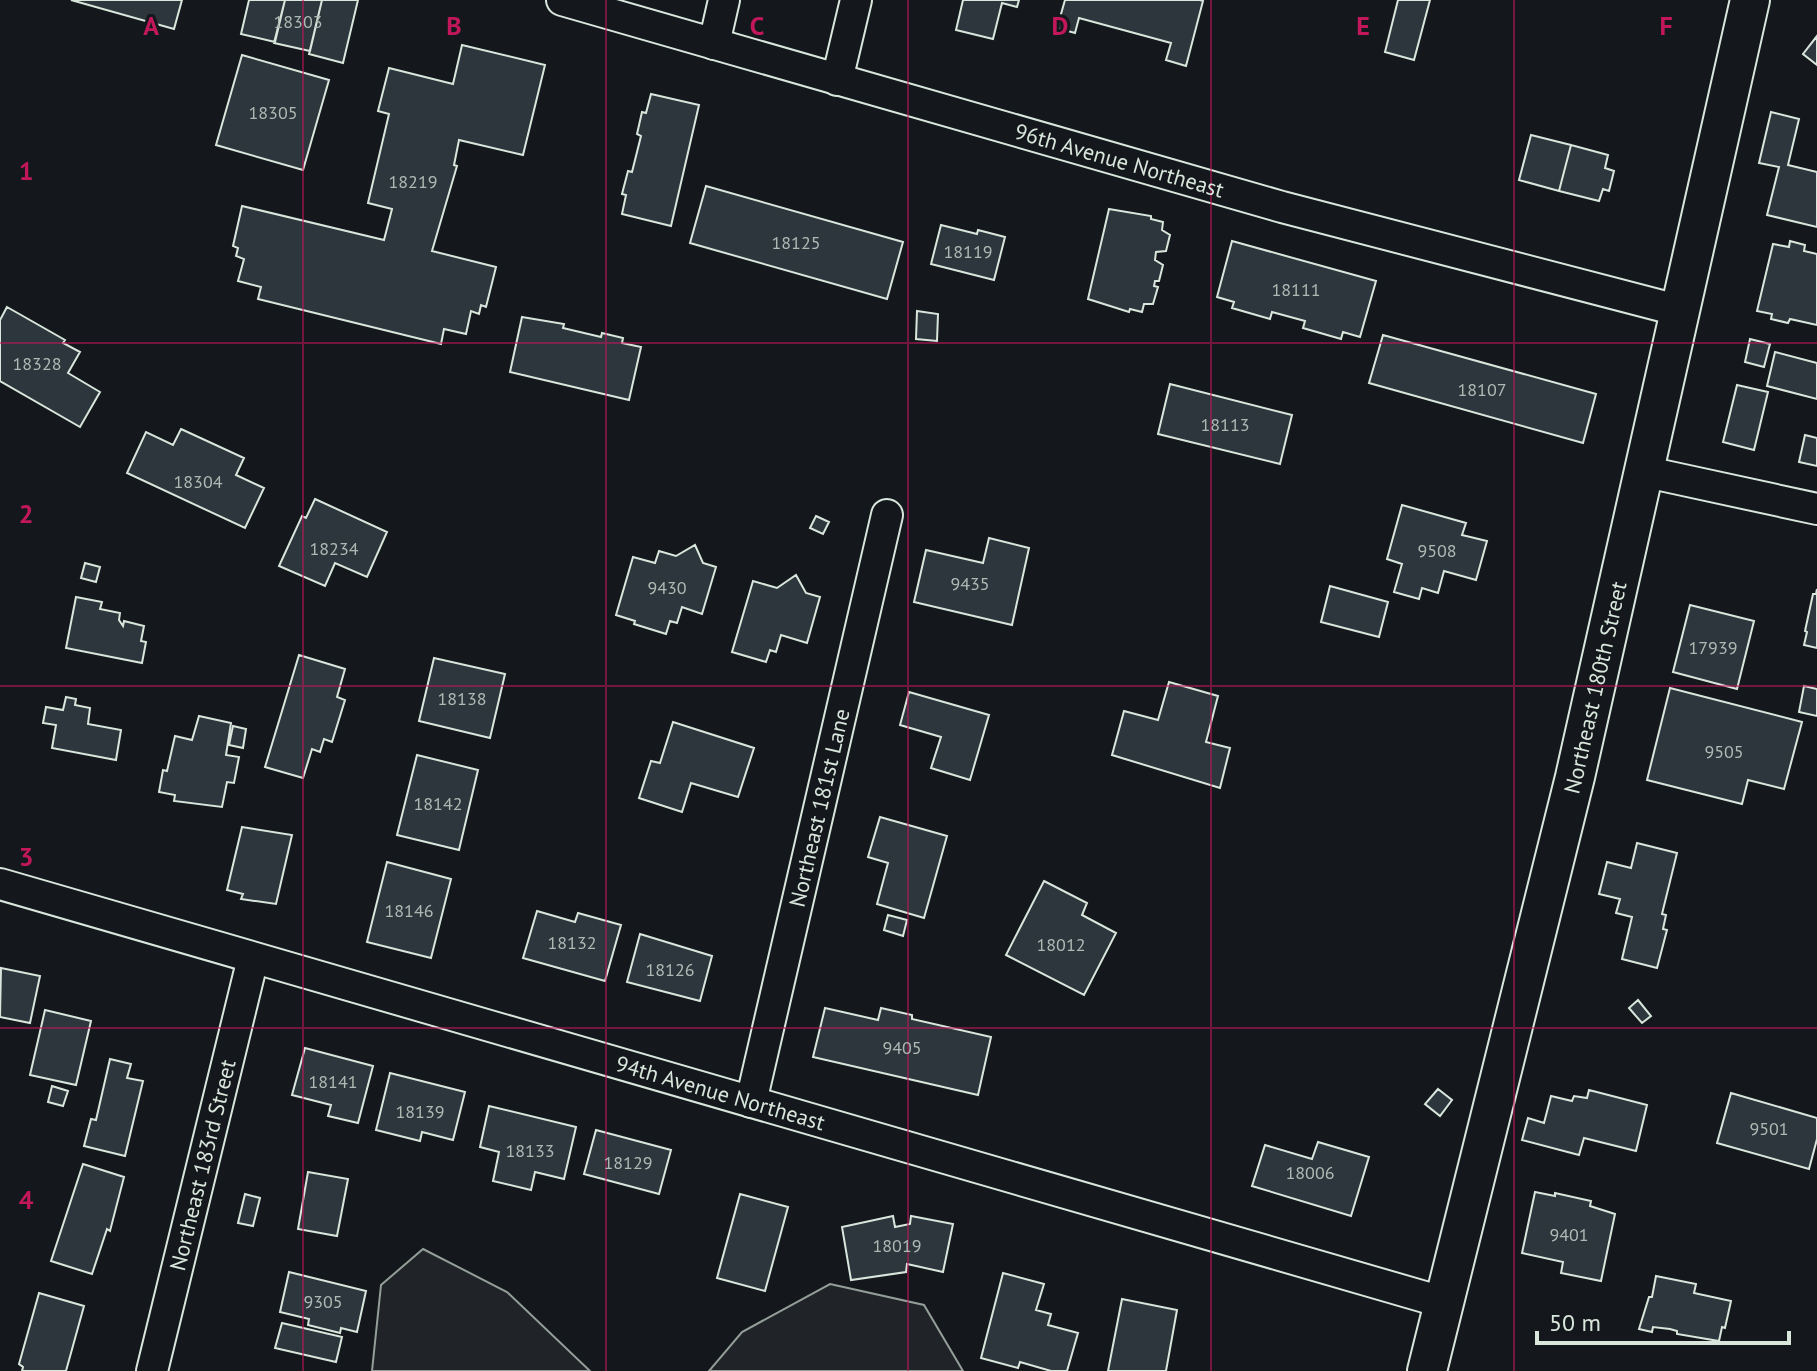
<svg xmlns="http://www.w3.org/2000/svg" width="1817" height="1371" viewBox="0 0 1817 1371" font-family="'PT Sans',sans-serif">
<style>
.green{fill:#202428;stroke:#939e99;stroke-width:2}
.building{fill:#2c363c;stroke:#d8e6dc;stroke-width:2}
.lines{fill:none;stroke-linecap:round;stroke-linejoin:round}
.minor-casing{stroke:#d8e6dc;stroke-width:34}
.tertiary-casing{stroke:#d8e6dc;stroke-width:42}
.minor{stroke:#14181c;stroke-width:30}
.tertiary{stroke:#14181c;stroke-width:38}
.grid{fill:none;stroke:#c2185b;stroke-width:2;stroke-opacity:0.55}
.labels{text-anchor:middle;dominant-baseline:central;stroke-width:6;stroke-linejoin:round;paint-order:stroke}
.number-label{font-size:18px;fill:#adbab4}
.street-label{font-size:22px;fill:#d8e6dc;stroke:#14181c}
.grid-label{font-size:26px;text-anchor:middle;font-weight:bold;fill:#c2185b;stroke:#14181c;stroke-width:6;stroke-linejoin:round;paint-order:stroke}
</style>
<rect width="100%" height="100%" fill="#14181c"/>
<path class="green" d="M423 1249 507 1292 590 1371H372L381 1285Z
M830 1284 924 1305 963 1371H709L742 1332Z"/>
<path class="building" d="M71 0H182L174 29Z
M249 0H285L275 42 241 34Z
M285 0H322L310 51 274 43Z
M322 0H358L343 63 309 54Z
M963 0H1019L1017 7 1002 3 993 39 956 30Z
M1065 0H1200L1203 1 1186 66 1166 60 1171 43 1079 18 1075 33 1057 28Z
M1398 0H1430L1414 60 1385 52Z
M1817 36V65L1803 54Z
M462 45 545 65 523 155 459 140 454 165 457 166 432 251 496 267 486 307 481 305 479 314 471 311 466 334 444 329 441 344 258 299 261 287 238 281 244 259 236 256 238 248 233 246 242 206 384 240 392 209 368 203 389 114 378 111 389 68 453 84Z
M242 55 329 80 303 170 216 145Z
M651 94 699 105 671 226 622 214 626 195 622 194 628 171 632 172 641 136 637 134 642 112 646 113Z
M1771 112 1799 119 1788 165 1817 172V227L1767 215 1779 167 1759 163Z
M1531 135 1571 145 1559 191 1519 180Z
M1571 145 1608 155 1605 168 1614 171 1609 191 1603 189 1599 201 1559 191Z
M706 186 903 242 887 299 690 243Z
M1109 209 1151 216V219L1163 222 1162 230 1170 235 1166 251 1156 252 1155 260 1163 265 1159 281H1155L1154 286 1158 287 1153 304H1144L1142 312 1130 309 1129 312 1088 299Z
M941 225 977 234 978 230 1005 237 994 280 931 264Z
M1232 241 1376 281 1360 337 1343 332 1341 339 1303 328 1305 321 1272 312 1270 319 1232 308 1234 302 1217 297Z
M1790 241 1805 245 1804 251 1817 254V325L1790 319 1788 323 1771 319 1772 314 1757 311 1773 244 1789 247Z
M7 307 65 340 63 343 80 352 68 373 100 392 80 427 0 381V320Z
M917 311 938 314 937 341 916 339Z
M522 317 564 324 563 328 601 337 602 333 623 338 622 343 641 347 629 400 510 372Z
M1383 335 1596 394 1583 443 1369 383Z
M1750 339 1770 344 1764 367 1745 362Z
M1775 352 1817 363V399L1767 386Z
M1170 384 1292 415 1280 464 1158 434Z
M1737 385 1768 392 1754 450 1723 442Z
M181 429 244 458 236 475 264 488 245 528 127 473 146 432 173 445Z
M1805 435 1817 438V466L1799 462Z
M315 499 387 532 367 577 335 563 325 586 279 566 302 516 306 518Z
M1402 505 1466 523 1462 535 1487 541 1476 580 1444 571 1438 593 1422 588 1419 599 1394 592 1402 564 1387 559Z
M816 516 829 522 823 534 810 528Z
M989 538 1029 548 1012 625 914 602 926 550 983 563Z
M695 545 703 563 716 567 702 614 682 607 677 623 670 621 666 634 634 624 635 621 616 615 633 557 655 563 659 551 676 556Z
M85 563 100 567 96 582 81 578Z
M796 575 806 593 820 597 807 643 781 635 776 652 770 650 766 662 732 652 753 581 777 588Z
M1330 586 1388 602 1379 637 1321 622Z
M1817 589V648L1804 645 1807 632 1805 631 1813 594H1816Z
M76 597 102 602 100 609 120 613 119 620 123 626 124 621 144 626 141 641 146 642 142 663 66 648Z
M1690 605 1754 621 1737 689 1673 672Z
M299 655 345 669 337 697 345 700 332 742 324 739 320 752 312 749 303 778 265 767Z
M434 658 505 674 490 738 419 721Z
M1169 682 1218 696 1206 742 1230 748 1220 788 1112 755 1124 711 1158 720Z
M1804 686 1817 689V716L1799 712Z
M1670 688 1802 722 1784 789 1748 780 1742 804 1647 780Z
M909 692 989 715 970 780 931 768 941 737 900 725Z
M66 697 76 699 75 705 90 708 88 724 121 730 116 760 52 748 56 725 43 723 46 707 63 710Z
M199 716 231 723 226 755 239 757 234 783 227 782 222 807 174 801 175 795 159 792 163 770 167 771 175 736 192 740Z
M673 722 754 748 738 797 691 783 682 812 639 798 651 761 660 763Z
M233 726 246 729 243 748 229 745Z
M417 755 478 770 459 850 397 835Z
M880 817 947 836 924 918 877 904 888 863 868 857Z
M242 827 292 835 276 904 241 899 243 894 227 890Z
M1637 843 1677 853 1662 914 1666 915 1663 929 1667 930 1657 968 1622 959 1632 917 1616 913 1620 899 1599 894 1607 862 1631 868Z
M387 862 451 879 431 958 367 942Z
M1044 881 1087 903 1082 915 1116 933 1084 995 1006 955Z
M537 911 575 922 578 913 621 925 605 981 523 958Z
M888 915 907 920 903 936 884 930Z
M640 934 712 956 700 1001 627 982Z
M1 968 40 976 30 1023 0 1017Z
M1638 1000 1651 1016 1642 1023 1629 1008Z
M825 1008 878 1020 881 1008 912 1015V1019L991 1037 978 1095 813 1057Z
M45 1010 91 1021 76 1085 30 1075Z
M305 1048 373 1066 358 1123 328 1116 331 1105 292 1095Z
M110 1059 131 1064 127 1078 143 1081 125 1156 84 1146 91 1119 96 1120Z
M390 1073 465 1092 453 1140 422 1132 420 1141 376 1130Z
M52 1086 68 1091 63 1106 48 1102Z
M1438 1089 1452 1100 1440 1116 1425 1104Z
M1589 1090 1647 1105 1636 1151 1584 1138 1579 1155 1522 1140 1528 1118 1544 1123 1551 1096 1572 1101 1574 1096 1587 1098Z
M1731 1093 1817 1118V1139L1809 1169 1717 1143Z
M489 1106 576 1127 564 1179 535 1172 531 1190 493 1181 499 1152 480 1147Z
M596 1130 671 1150 659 1194 584 1174Z
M1318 1142 1369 1157 1351 1216 1252 1186 1265 1145 1312 1159Z
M83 1164 124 1177 110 1231 107 1229 92 1274 51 1261Z
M308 1172 348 1179 337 1236 298 1229Z
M1535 1192 1555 1196V1193L1591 1201 1590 1206 1615 1214 1601 1281 1561 1273 1563 1262 1522 1253Z
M245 1194 260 1198 253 1226 238 1223Z
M740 1194 788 1207 765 1291 717 1278Z
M893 1216 895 1227 910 1224 911 1216 953 1224 943 1272 907 1264 906 1272 851 1280 842 1227Z
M289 1272 366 1291 357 1332 341 1328 340 1333 308 1325 309 1319 280 1312Z
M1003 1273 1044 1284 1036 1310 1051 1314 1048 1325 1078 1333 1067 1371H1051L1020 1362 1018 1368 981 1358Z
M1656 1276 1696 1284 1694 1293 1731 1301 1725 1328 1722 1327 1719 1341 1677 1334V1331L1670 1329 1653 1327 1652 1332 1639 1329 1649 1297H1652Z
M39 1293 84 1306 66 1371H22L23 1367 19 1364Z
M1122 1299 1177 1310 1166 1371H1108Z
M282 1323 342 1337 336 1362 275 1348Z"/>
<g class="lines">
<g class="minor-casing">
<g id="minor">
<path id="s1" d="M562 0 1282 207 1681 311"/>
<path d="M714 44 724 0"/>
<path d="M837 80 856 0"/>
<path d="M1642 471 1817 509"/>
<path id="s2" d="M0 884 1442 1302"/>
<path id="s3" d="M751 1102 887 515"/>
<path id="s4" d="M152 1371 253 958"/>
</g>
</g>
<g class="tertiary-casing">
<g id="tertiary">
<path id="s5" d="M1427 1371 1575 777 1750 0"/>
</g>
</g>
<use href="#minor" class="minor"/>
<use href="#tertiary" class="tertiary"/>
</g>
<path class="grid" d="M303 0V1371M606 0V1371M908 0V1371M1211 0V1371M1514 0V1371M0 343H1817M0 686H1817M0 1028H1817"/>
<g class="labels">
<g class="number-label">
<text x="298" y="21">18303</text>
<text x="273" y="112">18305</text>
<text x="413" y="181">18219</text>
<text x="796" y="242">18125</text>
<text x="968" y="251">18119</text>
<text x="1296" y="289">18111</text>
<text x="37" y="363">18328</text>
<text x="1482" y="389">18107</text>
<text x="1225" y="424">18113</text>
<text x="198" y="481">18304</text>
<text x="334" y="548">18234</text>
<text x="1437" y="550">9508</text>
<text x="970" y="583">9435</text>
<text x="667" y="587">9430</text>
<text x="1713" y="647">17939</text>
<text x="462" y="698">18138</text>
<text x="1724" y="751">9505</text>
<text x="438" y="803">18142</text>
<text x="409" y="910">18146</text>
<text x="572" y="942">18132</text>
<text x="1061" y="944">18012</text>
<text x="670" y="969">18126</text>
<text x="902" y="1047">9405</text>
<text x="333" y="1081">18141</text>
<text x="420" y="1111">18139</text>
<text x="1769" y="1128">9501</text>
<text x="530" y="1150">18133</text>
<text x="628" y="1162">18129</text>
<text x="1310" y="1172">18006</text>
<text x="1569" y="1234">9401</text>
<text x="897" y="1245">18019</text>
<text x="323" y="1301">9305</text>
</g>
<g class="street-label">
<text stroke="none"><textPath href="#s1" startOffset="580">96th Avenue Northeast</textPath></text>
<text stroke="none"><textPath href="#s5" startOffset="704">Northeast 180th Street</textPath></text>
<text stroke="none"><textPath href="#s3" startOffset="302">Northeast 181st Lane</textPath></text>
<text stroke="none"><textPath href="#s2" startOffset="750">94th Avenue Northeast</textPath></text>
<text stroke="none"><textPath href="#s4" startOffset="212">Northeast 183rd Street</textPath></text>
</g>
</g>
<g class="grid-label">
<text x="151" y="35">A</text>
<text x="454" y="35">B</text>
<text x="757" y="35">C</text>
<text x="1060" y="35">D</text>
<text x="1363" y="35">E</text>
<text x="1666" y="35">F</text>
<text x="26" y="180">1</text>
<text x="26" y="523">2</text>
<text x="26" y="866">3</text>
<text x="26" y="1209">4</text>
</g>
<path d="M1537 1331v12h252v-12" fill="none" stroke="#d8e6dc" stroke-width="4"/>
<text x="1549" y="1331" font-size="24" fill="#d8e6dc" stroke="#14181c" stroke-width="6" paint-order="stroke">50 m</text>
</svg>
